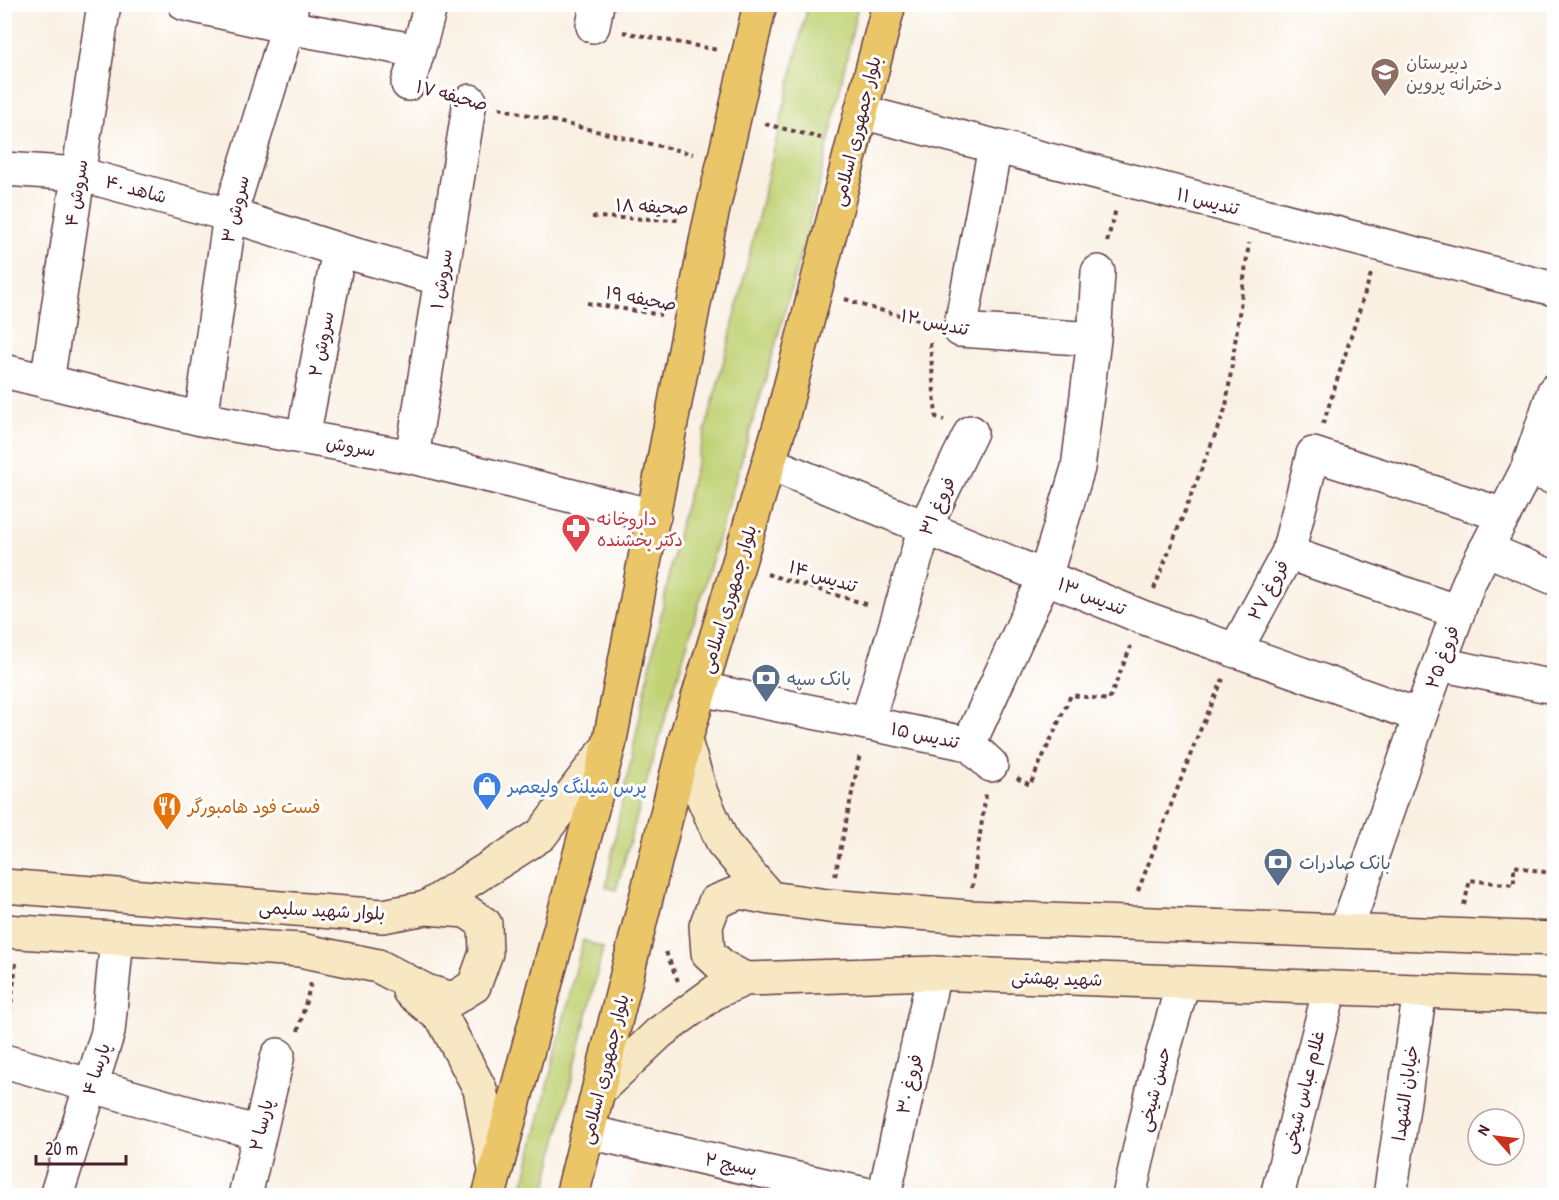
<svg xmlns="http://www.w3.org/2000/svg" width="1559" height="1200" viewBox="0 0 1559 1200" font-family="'Patrick Hand','Playpen Sans Arabic',sans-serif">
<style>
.green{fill:#c1d275;stroke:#867850;stroke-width:1.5}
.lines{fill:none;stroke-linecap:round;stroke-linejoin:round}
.minor-casing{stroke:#643e46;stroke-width:36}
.tertiary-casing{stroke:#643e46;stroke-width:36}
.secondary-casing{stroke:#643e46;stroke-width:36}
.primary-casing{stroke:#643e46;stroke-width:36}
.path{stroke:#643e46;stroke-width:4;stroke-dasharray:4.5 4.5;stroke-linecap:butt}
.minor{stroke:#fff;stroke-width:33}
.tertiary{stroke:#fff;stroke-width:33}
.secondary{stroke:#f7e8c3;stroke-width:33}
.primary{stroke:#eac669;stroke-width:33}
.labels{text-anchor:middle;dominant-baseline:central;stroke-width:6;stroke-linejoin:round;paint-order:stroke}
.education-label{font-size:18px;fill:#785e54;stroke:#fff;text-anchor:start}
.street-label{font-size:18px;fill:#4a1f2b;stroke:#fff}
.health-label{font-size:18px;fill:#be3a42;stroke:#fff;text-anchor:start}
.service-label{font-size:18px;fill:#4e5e75;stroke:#fff;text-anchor:start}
.shop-label{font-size:18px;fill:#366cbe;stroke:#fff;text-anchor:start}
.food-label{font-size:18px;fill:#c56008;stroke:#fff;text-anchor:start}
</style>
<rect width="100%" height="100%" fill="#fff"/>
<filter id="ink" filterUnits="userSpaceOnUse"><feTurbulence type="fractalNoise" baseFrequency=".0167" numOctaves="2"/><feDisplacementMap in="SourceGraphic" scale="12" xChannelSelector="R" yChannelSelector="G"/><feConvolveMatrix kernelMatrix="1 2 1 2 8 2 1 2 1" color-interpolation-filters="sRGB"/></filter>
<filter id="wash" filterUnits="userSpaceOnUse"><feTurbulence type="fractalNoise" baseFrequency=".008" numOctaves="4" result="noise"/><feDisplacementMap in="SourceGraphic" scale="24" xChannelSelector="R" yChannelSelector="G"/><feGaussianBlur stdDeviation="1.35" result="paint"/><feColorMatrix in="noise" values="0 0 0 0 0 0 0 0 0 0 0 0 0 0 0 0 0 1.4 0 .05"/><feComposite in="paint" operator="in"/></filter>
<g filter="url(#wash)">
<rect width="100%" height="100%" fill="#f9f0e2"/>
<path class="green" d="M808 5H858L818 191 776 343 648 777 616 890 606 887 620 812 678 533 728 345Z
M583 940 603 948 544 1195H521Z"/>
</g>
<g filter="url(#ink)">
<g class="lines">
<g class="minor-casing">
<path id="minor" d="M185 4 288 27 418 51 408 84
M593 26 597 4
M418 51 431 4
M861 112 1554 289
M995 147 960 330 1094 339
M4 169 79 174 230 215 339 250 441 279
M4 371 201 419 412 457 654 516
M47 382 104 4
M201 419 230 215 288 27 292 4
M303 437 339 250
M412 457 470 101
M769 463 1142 617 1420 716
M1528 468 1554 478
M1486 549 1554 578
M1288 553 1458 612
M1235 651 1288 553 1313 454 1504 515
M1439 664 1554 687
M701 689 969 744 1045 577 1078 468 1094 339 1098 272
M867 723 925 527 971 432
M969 744 991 765
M4 1061 259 1133
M588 1132 874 1196
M56 1196 108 1032 117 938
M245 1196 278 1055
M884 1196 934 973
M1129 1196 1155 1081 1183 983
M1277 1196 1330 988"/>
</g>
<g class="tertiary-casing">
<path id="tertiary" d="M1346 931 1420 716 1469 582 1528 468 1554 391
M1390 1196 1420 991"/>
</g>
<g class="secondary-casing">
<path id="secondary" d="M685 741 701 793 723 843 770 898 828 906 968 917 1554 939
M4 886 383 916 426 908 541 835 609 745
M4 931 300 950 378 966 426 991 453 999 474 986 486 953 485 924 466 911 426 908
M745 979 723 967 708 953 706 926 715 902 740 892 770 898
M409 991 443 1019 480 1089 495 1170
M599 1090 659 1033 715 992 745 979 934 973 1554 996"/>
</g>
<g class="primary-casing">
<path id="primary" d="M489 1196 609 745 708 231 760 4
M572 1196 685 741 782 419 889 4"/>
</g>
<path class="path" d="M623 32 718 50
M499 108 693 154
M765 124 821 138
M592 217 680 220
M1107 242 1116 209
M845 299 868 307 930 323
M587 303 661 315
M930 343 936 417 944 420
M1323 424 1371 274
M767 574 869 605
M1154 589 1226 407 1249 243
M1017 778 1030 785 1071 695 1109 700 1131 646
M835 876 860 754
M972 888 986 794
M1138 891 1198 735 1223 679
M1464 905 1470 880 1514 885V866L1554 874
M666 952 678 981
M8 1030 16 963
M298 1031 311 983"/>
<use href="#minor" class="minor"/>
<use href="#tertiary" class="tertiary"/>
<use href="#secondary" class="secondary"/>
<use href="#primary" class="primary"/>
</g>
</g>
<defs>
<g id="school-pin" transform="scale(1.5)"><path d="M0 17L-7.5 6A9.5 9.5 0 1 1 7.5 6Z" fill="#8d6e63" stroke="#fff"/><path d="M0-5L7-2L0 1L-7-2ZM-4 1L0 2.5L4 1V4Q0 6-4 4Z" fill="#fff"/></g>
<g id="pharmacy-pin" transform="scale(1.5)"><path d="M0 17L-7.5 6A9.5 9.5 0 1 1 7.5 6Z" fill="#e0444e" stroke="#fff"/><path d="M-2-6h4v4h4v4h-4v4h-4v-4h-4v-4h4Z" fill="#fff"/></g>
<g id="bank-pin" transform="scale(1.5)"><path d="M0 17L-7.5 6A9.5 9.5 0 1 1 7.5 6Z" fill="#5c6f8a" stroke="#fff"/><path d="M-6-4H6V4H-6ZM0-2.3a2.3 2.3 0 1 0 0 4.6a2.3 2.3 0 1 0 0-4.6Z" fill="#fff"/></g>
<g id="shop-pin" transform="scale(1.5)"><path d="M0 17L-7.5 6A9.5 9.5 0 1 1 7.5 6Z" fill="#3f7fe0" stroke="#fff"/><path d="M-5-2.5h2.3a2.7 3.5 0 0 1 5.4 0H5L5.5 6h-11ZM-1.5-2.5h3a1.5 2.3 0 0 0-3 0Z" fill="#fff"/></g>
<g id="restaurant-pin" transform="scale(1.5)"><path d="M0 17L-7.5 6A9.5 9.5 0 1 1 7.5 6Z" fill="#e8710a" stroke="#fff"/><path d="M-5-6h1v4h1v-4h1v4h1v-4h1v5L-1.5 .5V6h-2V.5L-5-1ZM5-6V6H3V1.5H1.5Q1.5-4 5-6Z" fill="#fff"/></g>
</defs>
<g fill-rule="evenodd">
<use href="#school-pin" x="1385" y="72"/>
<use href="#pharmacy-pin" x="576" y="528"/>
<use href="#bank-pin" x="766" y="678"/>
<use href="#shop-pin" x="487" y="786"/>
<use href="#restaurant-pin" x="167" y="806"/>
<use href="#bank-pin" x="1278" y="862"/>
</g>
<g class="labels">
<g class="education-label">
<text x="1406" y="62">دبیرستان<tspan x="1406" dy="21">دخترانه پروین</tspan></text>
</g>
<g class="street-label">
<text transform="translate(452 95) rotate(15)">صحیفه ۱۷</text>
<text transform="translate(856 131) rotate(-76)">بلوار جمهوری اسلامی</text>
<text transform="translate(136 189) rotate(15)">شاهد ۴۰</text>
<text transform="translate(76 193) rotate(-81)">سروش ۴</text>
<text transform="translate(1208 201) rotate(14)">تندیس ۱۱</text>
<text transform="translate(652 206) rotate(2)">صحیفه ۱۸</text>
<text transform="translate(235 209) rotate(-77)">سروش ۳</text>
<text transform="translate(441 279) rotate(-81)">سروش ۱</text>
<text transform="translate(641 298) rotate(10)">صحیفه ۱۹</text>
<text transform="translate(935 322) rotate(12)">تندیس ۱۲</text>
<text transform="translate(321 344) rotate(-79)">سروش ۲</text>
<text transform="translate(351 446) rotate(10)">سروش</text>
<text transform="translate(937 506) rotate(-66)">فروغ ۳۱</text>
<text transform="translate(823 576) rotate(17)">تندیس ۱۴</text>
<text transform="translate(1268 590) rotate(-62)">فروغ ۲۷</text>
<text transform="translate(1092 596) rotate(22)">تندیس ۱۳</text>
<text transform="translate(728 599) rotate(-73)">بلوار جمهوری اسلامی</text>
<text transform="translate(1442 657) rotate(-70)">فروغ ۲۵</text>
<text transform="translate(925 735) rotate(12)">تندیس ۱۵</text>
<text transform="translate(322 910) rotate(3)">بلوار شهید سلیمی</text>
<text transform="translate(1057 978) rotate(2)">شهید بهشتی</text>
<text transform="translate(96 1069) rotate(-72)">پارسا ۴</text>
<text transform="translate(604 1069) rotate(-76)">بلوار جمهوری اسلامی</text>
<text transform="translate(909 1084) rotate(-77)">فروغ ۳۰</text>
<text transform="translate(1154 1089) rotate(-76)">حسن شیخی</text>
<text transform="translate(1303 1092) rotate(-76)">غلام عباس شیخی</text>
<text transform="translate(1405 1093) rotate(-82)">خیابان الشهدا</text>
<text transform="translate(261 1125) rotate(-77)">پارسا ۲</text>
<text transform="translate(731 1164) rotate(12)">بسیج ۲</text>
</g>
<g class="health-label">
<text x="597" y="518">داروخانه<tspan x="597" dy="21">دکتر بخشنده</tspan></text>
</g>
<g class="service-label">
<text x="787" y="678">بانک سپه</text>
<text x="1299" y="862">بانک صادرات</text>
</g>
<g class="shop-label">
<text x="508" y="786">پرس شیلنگ ولیعصر</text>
</g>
<g class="food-label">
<text x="188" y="806">فست فود هامبورگر</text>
</g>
</g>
<rect width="1559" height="1200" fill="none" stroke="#fff" stroke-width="24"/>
<g transform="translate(1496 1137) rotate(298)"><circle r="28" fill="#ffffff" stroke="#b7a5aa" stroke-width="1.5"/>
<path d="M0-4.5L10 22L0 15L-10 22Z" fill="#c8321e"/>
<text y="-9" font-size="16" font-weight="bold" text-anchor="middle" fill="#4a1f2b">N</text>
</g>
<path d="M36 1155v9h90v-9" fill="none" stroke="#4a1f2b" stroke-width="3"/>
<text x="45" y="1155" font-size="18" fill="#4a1f2b" stroke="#ffffff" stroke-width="4.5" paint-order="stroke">20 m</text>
</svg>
